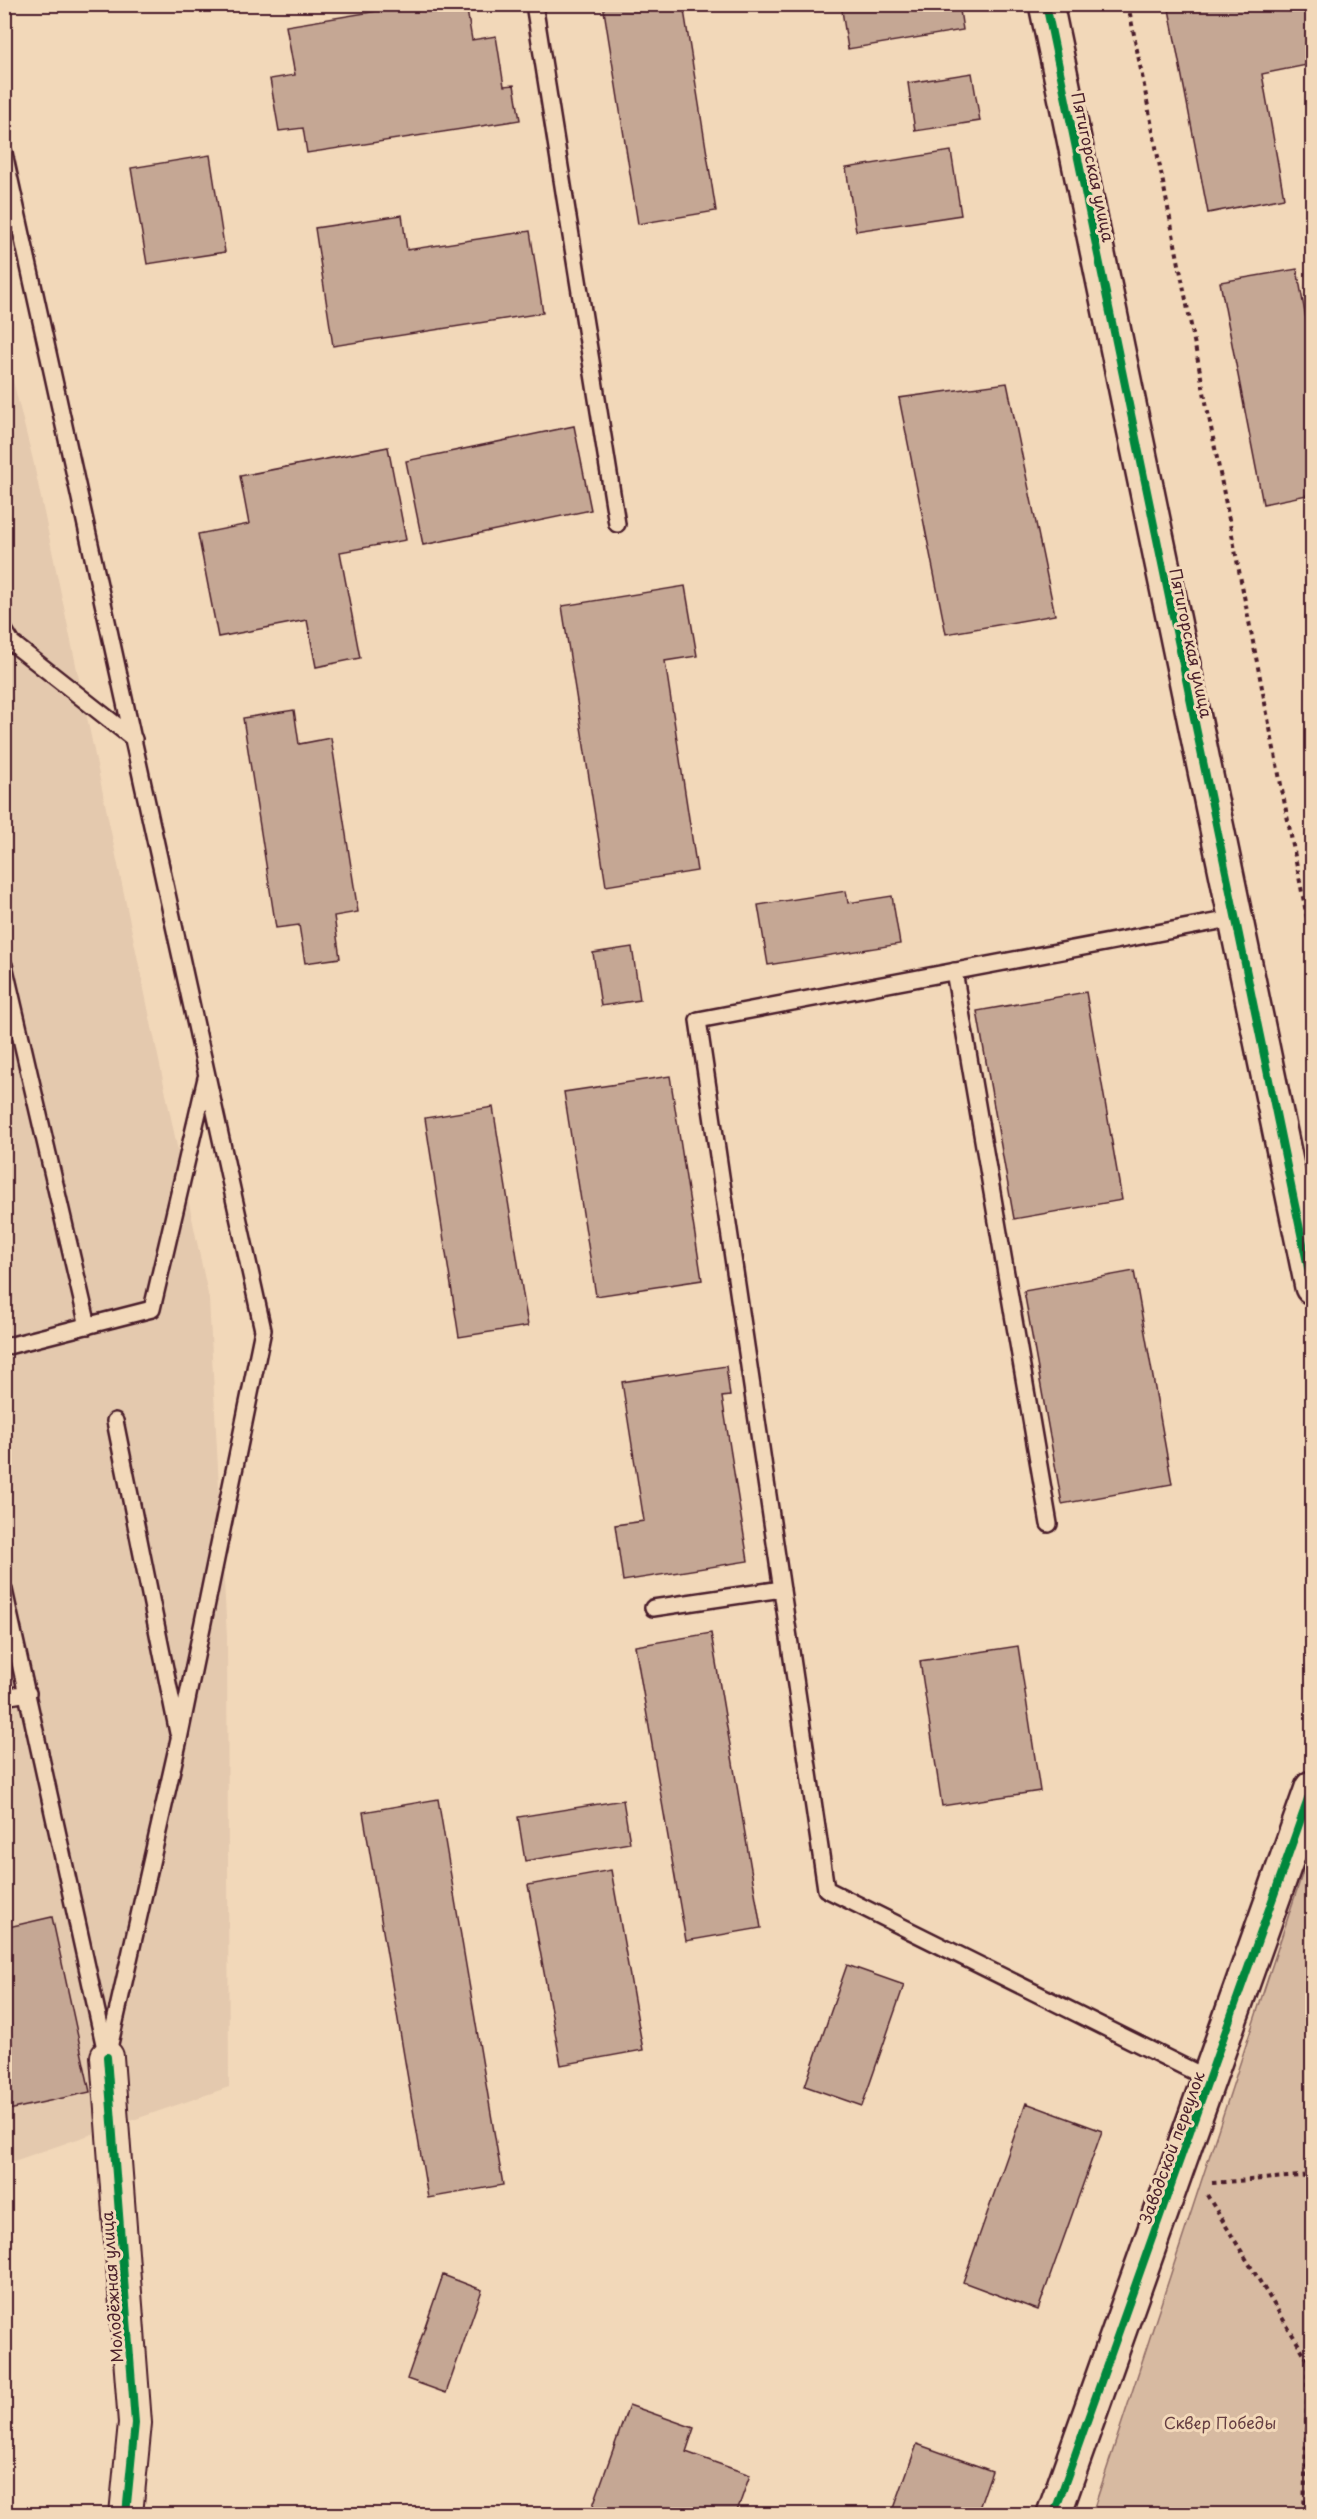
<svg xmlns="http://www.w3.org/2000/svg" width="1317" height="2519" viewBox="0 0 1317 2519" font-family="'Playpen Sans',sans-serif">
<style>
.built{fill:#e4c9ae}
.green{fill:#d7baa1;stroke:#906c66;stroke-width:1.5}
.building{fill:#c5a794;stroke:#4a1f2b;stroke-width:1.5}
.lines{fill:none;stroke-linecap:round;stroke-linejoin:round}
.lane-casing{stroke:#4a1f2b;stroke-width:20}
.street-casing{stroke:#4a1f2b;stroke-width:36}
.secondary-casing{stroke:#4a1f2b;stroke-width:38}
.path{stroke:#4a1f2b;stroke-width:4;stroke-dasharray:4.5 4.5;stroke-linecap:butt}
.lane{stroke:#f2d8b9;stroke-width:15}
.street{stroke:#f2d8b9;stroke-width:32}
.secondary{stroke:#f2d8b9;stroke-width:33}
.cycleway-casing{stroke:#f2d8b9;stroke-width:11}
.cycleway{stroke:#00873e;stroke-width:8}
.labels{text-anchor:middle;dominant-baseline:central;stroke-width:6;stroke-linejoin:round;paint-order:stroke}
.street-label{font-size:16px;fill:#4a1f2b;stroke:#f2d8b9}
.park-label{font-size:16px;fill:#663e43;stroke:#f2d8b9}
</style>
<rect width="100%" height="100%" fill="#f2d8b9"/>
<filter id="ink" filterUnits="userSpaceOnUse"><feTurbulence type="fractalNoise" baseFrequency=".0167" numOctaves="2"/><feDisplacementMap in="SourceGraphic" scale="12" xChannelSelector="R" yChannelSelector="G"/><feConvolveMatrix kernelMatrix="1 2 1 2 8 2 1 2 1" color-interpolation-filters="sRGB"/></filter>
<g filter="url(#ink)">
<path class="built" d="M4 345 33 460 209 1299 227 1637 229 2087 5 2164Z"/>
<path class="green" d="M1312 1844V2514H1092Z"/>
<path class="building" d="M420 4H466L472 40 496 36 504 86 514 85 520 120 307 153 303 128 279 131 270 79 295 75 286 26Z
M603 4H683L716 211 638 224Z
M841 4H959L963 30 848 49Z
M1168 4H1312V64L1262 74 1284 198 1208 213Z
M972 73 980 121 915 131 908 83Z
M951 151 961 215 856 231 846 168Z
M210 155 225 252 147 264 131 168Z
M402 215 407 250 530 231 543 313 333 346 315 228Z
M1297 269 1312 352V494L1263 504 1220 282Z
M1007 383 1055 615 946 634 899 398Z
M574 426 591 510 423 545 406 461Z
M388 447 406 540 340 552 360 658 316 667 307 620 218 637 198 534 249 524 240 476Z
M685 586 697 656 665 661 697 871 606 886 562 606Z
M294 710 299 744 331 738 358 912 334 916 340 958 305 963 299 925 276 928 243 718Z
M846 891 848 903 892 896 900 944 768 965 758 905Z
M632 947 640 1000 601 1006 593 953Z
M1086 992 1122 1200 1014 1219 977 1011Z
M670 1076 702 1280 596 1296 564 1092Z
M493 1107 528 1326 459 1337 425 1118Z
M1134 1271 1172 1484 1062 1504 1024 1291Z
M726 1366 730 1396 722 1397 748 1561 623 1581 615 1525 644 1521 622 1382Z
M711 1633 761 1928 686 1941 635 1646Z
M1018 1646 1040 1791 942 1806 920 1661Z
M438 1799 503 2185 428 2198 363 1812Z
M623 1800 630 1843 525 1861 518 1817Z
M611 1870 643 2050 561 2065 528 1885Z
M52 1917 90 2092 4 2111V1928Z
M847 1965 904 1985 862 2106 805 2086Z
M1026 2103 1102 2131 1038 2310 963 2282Z
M443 2275 482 2290 446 2393 407 2379Z
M629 2405 694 2428 686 2452 750 2475 736 2514H590Z
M917 2444 992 2471 977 2514H892Z"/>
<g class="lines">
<g class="lane-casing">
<path id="lane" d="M534 4 617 524
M4 153 263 1330 179 1739 107 2057
M4 630 12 643 134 739
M4 965 88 1326
M954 971 1049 1524
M4 1347 152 1309 206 1078
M115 1421 178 1733
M4 1590 106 2053
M653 1608 782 1589
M4 1697 28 1693
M1209 2079 826 1889 698 1020 1236 918"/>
</g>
<g class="street-casing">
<path id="street" d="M107 2057 135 2423 126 2514"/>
</g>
<g class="secondary-casing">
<path id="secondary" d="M1046 4 1312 1287
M1054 2514 1312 1788"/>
</g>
<path class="path" d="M1128 4 1312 943
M1212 2183 1312 2175
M1207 2195 1308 2360 1304 2514"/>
<use href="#lane" class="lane"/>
<use href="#street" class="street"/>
<use href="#secondary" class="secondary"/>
<g class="cycleway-casing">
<path id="cycleway" d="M1046 4 1312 1287
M107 2057 135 2423 126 2514
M1054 2514 1312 1788"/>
</g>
<use href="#cycleway" class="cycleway"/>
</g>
</g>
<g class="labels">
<g class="street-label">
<text transform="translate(1094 167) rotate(78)">Пятигорская улица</text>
<text transform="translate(1192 643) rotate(78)">Пятигорская улица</text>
<text transform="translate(1171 2147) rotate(-70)">Заводской переулок</text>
<text transform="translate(111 2287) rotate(-94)">Молодёжная улица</text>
</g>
<g class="park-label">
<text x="1220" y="2422">Сквер Победы</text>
</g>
</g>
<rect width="1317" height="2519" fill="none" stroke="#f2d8b9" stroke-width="24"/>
<rect x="12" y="12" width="1293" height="2495" fill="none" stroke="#4a1f2b" stroke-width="2" filter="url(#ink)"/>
</svg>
